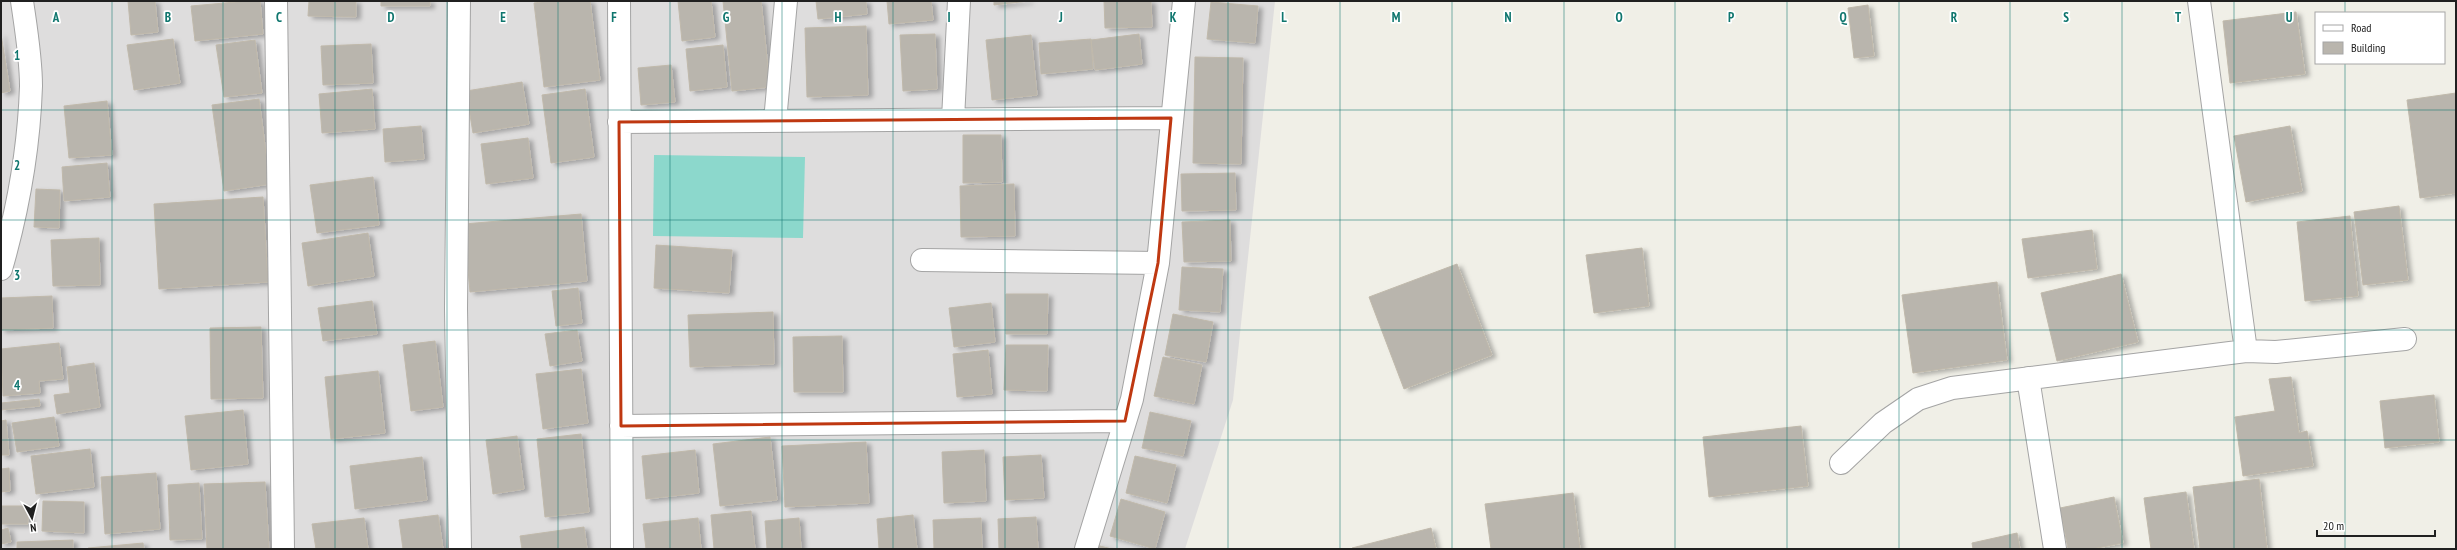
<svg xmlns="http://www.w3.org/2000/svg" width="2457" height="550" viewBox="0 0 2457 550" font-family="'PT Sans Narrow',sans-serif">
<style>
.residential{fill:#dedddd}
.pitch{fill:#8cd8cc}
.building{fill:#b9b5ad;stroke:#c0b9ab;filter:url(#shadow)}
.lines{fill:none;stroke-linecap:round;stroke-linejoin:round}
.street-casing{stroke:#a4a4a4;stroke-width:24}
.street{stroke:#fff;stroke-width:22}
.marked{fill:none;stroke:#bf3811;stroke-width:3;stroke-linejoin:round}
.grid{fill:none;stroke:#0f766e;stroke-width:1;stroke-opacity:0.55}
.grid-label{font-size:13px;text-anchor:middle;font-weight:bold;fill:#0f766e;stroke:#fff;stroke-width:3.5;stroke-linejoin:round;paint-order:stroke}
</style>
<defs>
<filter id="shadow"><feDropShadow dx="4.5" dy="2.5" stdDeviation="2" flood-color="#0004"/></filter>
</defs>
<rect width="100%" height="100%" fill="#f0efe7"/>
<path class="residential" d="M1 1H1275L1233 400 1185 549H1Z"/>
<path class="pitch" d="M654 155 805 157 803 238 653 236Z"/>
<path class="building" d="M128 1H155L158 32 131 35Z
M247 1H260L263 34 195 41 191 6Z
M309 1H356V17L308 16Z
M381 1H430V6H381Z
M548 1H590L600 80 544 87 534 3Z
M678 1H711L715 37 682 41Z
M723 1H761L770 87 732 91Z
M816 1H866L867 14 818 19Z
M887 1H931L933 20 889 24Z
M994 1H1029L994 5Z
M1104 1H1151L1152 27 1105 28Z
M1211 2 1258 6 1255 43 1207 39Z
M1868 5 1874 56 1854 58 1848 8Z
M2296 12 2305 74 2230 83 2223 21Z
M866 26 868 95 807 97 805 28Z
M1 34 10 91 1 93Z
M935 34 937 89 903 91 900 35Z
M1139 34 1142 64 1095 70 1091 40Z
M1031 35 1037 95 992 100 986 40Z
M173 39 180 83 134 90 127 45Z
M1091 39 1093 69 1041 74 1039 43Z
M255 40 262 93 224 97 216 45Z
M371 44 373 83 323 85 321 46Z
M723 45 727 87 690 91 686 49Z
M1195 57 1243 58 1241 164 1193 163Z
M671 65 675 102 641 105 638 68Z
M522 82 529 124 473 133 466 91Z
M372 89 375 129 322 133 319 94Z
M585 89 594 157 551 163 542 95Z
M2456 93V193L2420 198 2407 100Z
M259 99 270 184 224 191 212 105Z
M107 101 112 155 69 158 64 106Z
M421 126 424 159 385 162 383 129Z
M2290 126 2302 191 2246 202 2234 136Z
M963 135H1001L1002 182 963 183Z
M528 138 533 178 486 184 481 144Z
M107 163 110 197 64 201 62 167Z
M1235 173 1236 210 1182 211 1181 174Z
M373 177 379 225 317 233 310 185Z
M1014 184 1015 236 961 237 960 186Z
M36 189 60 190 59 228 34 227Z
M263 197 268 282 159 289 154 204Z
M2399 206 2408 280 2363 285 2354 212Z
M581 214 587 281 470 292 464 224Z
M2350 216 2358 296 2305 301 2297 222Z
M1230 220 1231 261 1184 262 1182 222Z
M2092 230 2097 269 2028 278 2022 239Z
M368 233 374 276 308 286 302 243Z
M99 238 100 285 53 286 51 240Z
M656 245 732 250 729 293 654 288Z
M1642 248 1649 306 1594 313 1586 255Z
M1457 264 1492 355 1404 389 1369 297Z
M1182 267 1223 269 1220 312 1179 310Z
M2121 274 2138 342 2057 361 2041 293Z
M1997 282 2007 360 1913 373 1902 295Z
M578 288 582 323 556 326 552 291Z
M1006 294H1048L1047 334H1006Z
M52 296 53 328 1 330V298Z
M372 301 377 334 323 341 318 308Z
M991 303 995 342 954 347 949 308Z
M773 312 774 364 690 367 688 315Z
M1173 314 1213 322 1206 362 1165 355Z
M261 327 263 398 211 399 210 328Z
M577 330 582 361 550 366 545 334Z
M842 336 843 392H794L793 337Z
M435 341 443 407 411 411 403 345Z
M59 343 63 379 39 381 40 393 3 396 1 349Z
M1006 345H1048L1047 391 1004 390Z
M988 350 992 394 957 397 953 354Z
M1163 357 1202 365 1194 404 1154 396Z
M94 363 100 407 57 414 54 395 70 393 67 367Z
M581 369 588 423 543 429 536 374Z
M378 371 385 433 331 439 325 377Z
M2291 377 2299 433 2307 431 2313 466 2243 476 2235 417 2275 411 2269 379Z
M2434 395 2439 442 2385 448 2380 401Z
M39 399 40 406 1 410V403Z
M243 410 248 464 191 470 185 416Z
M1150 412 1191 421 1183 456 1142 448Z
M54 417 59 446 17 452 12 423Z
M6 420 9 455H1V421Z
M1801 426 1808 486 1709 497 1703 437Z
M581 434 589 512 545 517 537 439Z
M517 436 524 489 493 494 486 440Z
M770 437 777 500 720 506 713 444Z
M866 442 869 503 785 507 782 446Z
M90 449 94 487 36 494 31 456Z
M695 450 699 493 646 499 642 456Z
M984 450 986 501 944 503 942 452Z
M1041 455 1044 498 1005 500 1003 457Z
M1135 456 1176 465 1167 503 1126 493Z
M422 457 427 500 355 509 350 466Z
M9 468 10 491 1 492V469Z
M156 473 160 529 105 534 101 477Z
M2259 479 2267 549H2200L2193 487Z
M265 482 269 549H207L204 484Z
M199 483 202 539 170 540 168 485Z
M2186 492 2194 549H2151L2144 498Z
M1573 493 1580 549H1491L1485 504Z
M2114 497 2123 543 2092 549H2068L2060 508Z
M1121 499 1165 512 1155 549 1110 536Z
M43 501 84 502V533L42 531Z
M1 506H28V524H1Z
M751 511 755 549H714L711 515Z
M438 515 443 549H403L399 520Z
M913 515 917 549H879L877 519Z
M1036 517 1038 549H999L998 519Z
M364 518 368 549H316L312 524Z
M698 518 701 549H646L643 524Z
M799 518 801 549H767L765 521Z
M981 518 982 549H934L933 520Z
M584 527 587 549H522L520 536Z
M8 528 11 542 1 544V530Z
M1431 528 1436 549H1353L1352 548Z
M2017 533 2020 549H1973L1972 543Z
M73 540V549H17V542Z
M143 543 144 549H88V548Z
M1096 545 1112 549H1095Z"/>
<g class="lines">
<g class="street-casing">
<path id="street" d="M276 1 283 549
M459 1 456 309 460 549
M619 1 622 549
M2199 1 2246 351
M953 119 959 1
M775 121 786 1
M619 122 1171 118
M922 260 1158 263
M1 269C18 210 29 148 31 86 31 58 26 29 22 1
M2028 378 2055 549
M621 426 1125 421
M1841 463 1883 423 1918 399 1952 388 2246 351 2276 352 2405 339
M1086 549 1132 399 1158 263 1184 1"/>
</g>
<use href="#street" class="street"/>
</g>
<path class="marked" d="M1171 118 1158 263 1125 421 621 426 619 122Z"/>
<path class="grid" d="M112 1V549M223 1V549M335 1V549M447 1V549M558 1V549M670 1V549M782 1V549M893 1V549M1005 1V549M1117 1V549M1228 1V549M1340 1V549M1452 1V549M1564 1V549M1675 1V549M1787 1V549M1899 1V549M2010 1V549M2122 1V549M2234 1V549M2345 1V13M2345 63V549M1 110H2456M1 220H2456M1 330H2456M1 440H2456"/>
<g class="grid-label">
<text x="56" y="22">A</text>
<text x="168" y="22">B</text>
<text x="279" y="22">C</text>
<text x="391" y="22">D</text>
<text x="503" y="22">E</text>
<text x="614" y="22">F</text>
<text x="726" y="22">G</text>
<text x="838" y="22">H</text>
<text x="949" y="22">I</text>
<text x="1061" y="22">J</text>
<text x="1173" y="22">K</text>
<text x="1284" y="22">L</text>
<text x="1396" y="22">M</text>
<text x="1508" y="22">N</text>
<text x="1619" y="22">O</text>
<text x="1731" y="22">P</text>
<text x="1843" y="22">Q</text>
<text x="1954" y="22">R</text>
<text x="2066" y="22">S</text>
<text x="2178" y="22">T</text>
<text x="2289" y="22">U</text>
<text x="17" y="60">1</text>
<text x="17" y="170">2</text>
<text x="17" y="280">3</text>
<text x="17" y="390">4</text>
</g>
<rect width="2457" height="550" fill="none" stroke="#202020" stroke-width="4"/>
<rect x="2315" y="12" width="130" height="52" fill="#ffffff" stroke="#a6a6a6"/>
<rect x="2323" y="25" width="20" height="6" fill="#ffffff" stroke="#a6a6a6"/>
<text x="2351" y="32" font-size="12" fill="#202020">Road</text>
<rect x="2323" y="42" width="20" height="12" fill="#b9b5ad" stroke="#a6a6a6"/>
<text x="2351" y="52" font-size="12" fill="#202020">Building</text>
<g transform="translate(32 518) rotate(173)" stroke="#ffffff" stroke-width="3" paint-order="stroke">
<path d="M0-3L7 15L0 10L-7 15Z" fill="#202020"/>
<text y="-6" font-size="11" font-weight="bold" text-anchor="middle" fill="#202020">N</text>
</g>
<path d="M2317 530v6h118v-6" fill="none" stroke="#202020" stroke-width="2"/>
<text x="2323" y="530" font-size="12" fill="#202020" stroke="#ffffff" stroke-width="3" paint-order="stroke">20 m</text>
</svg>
